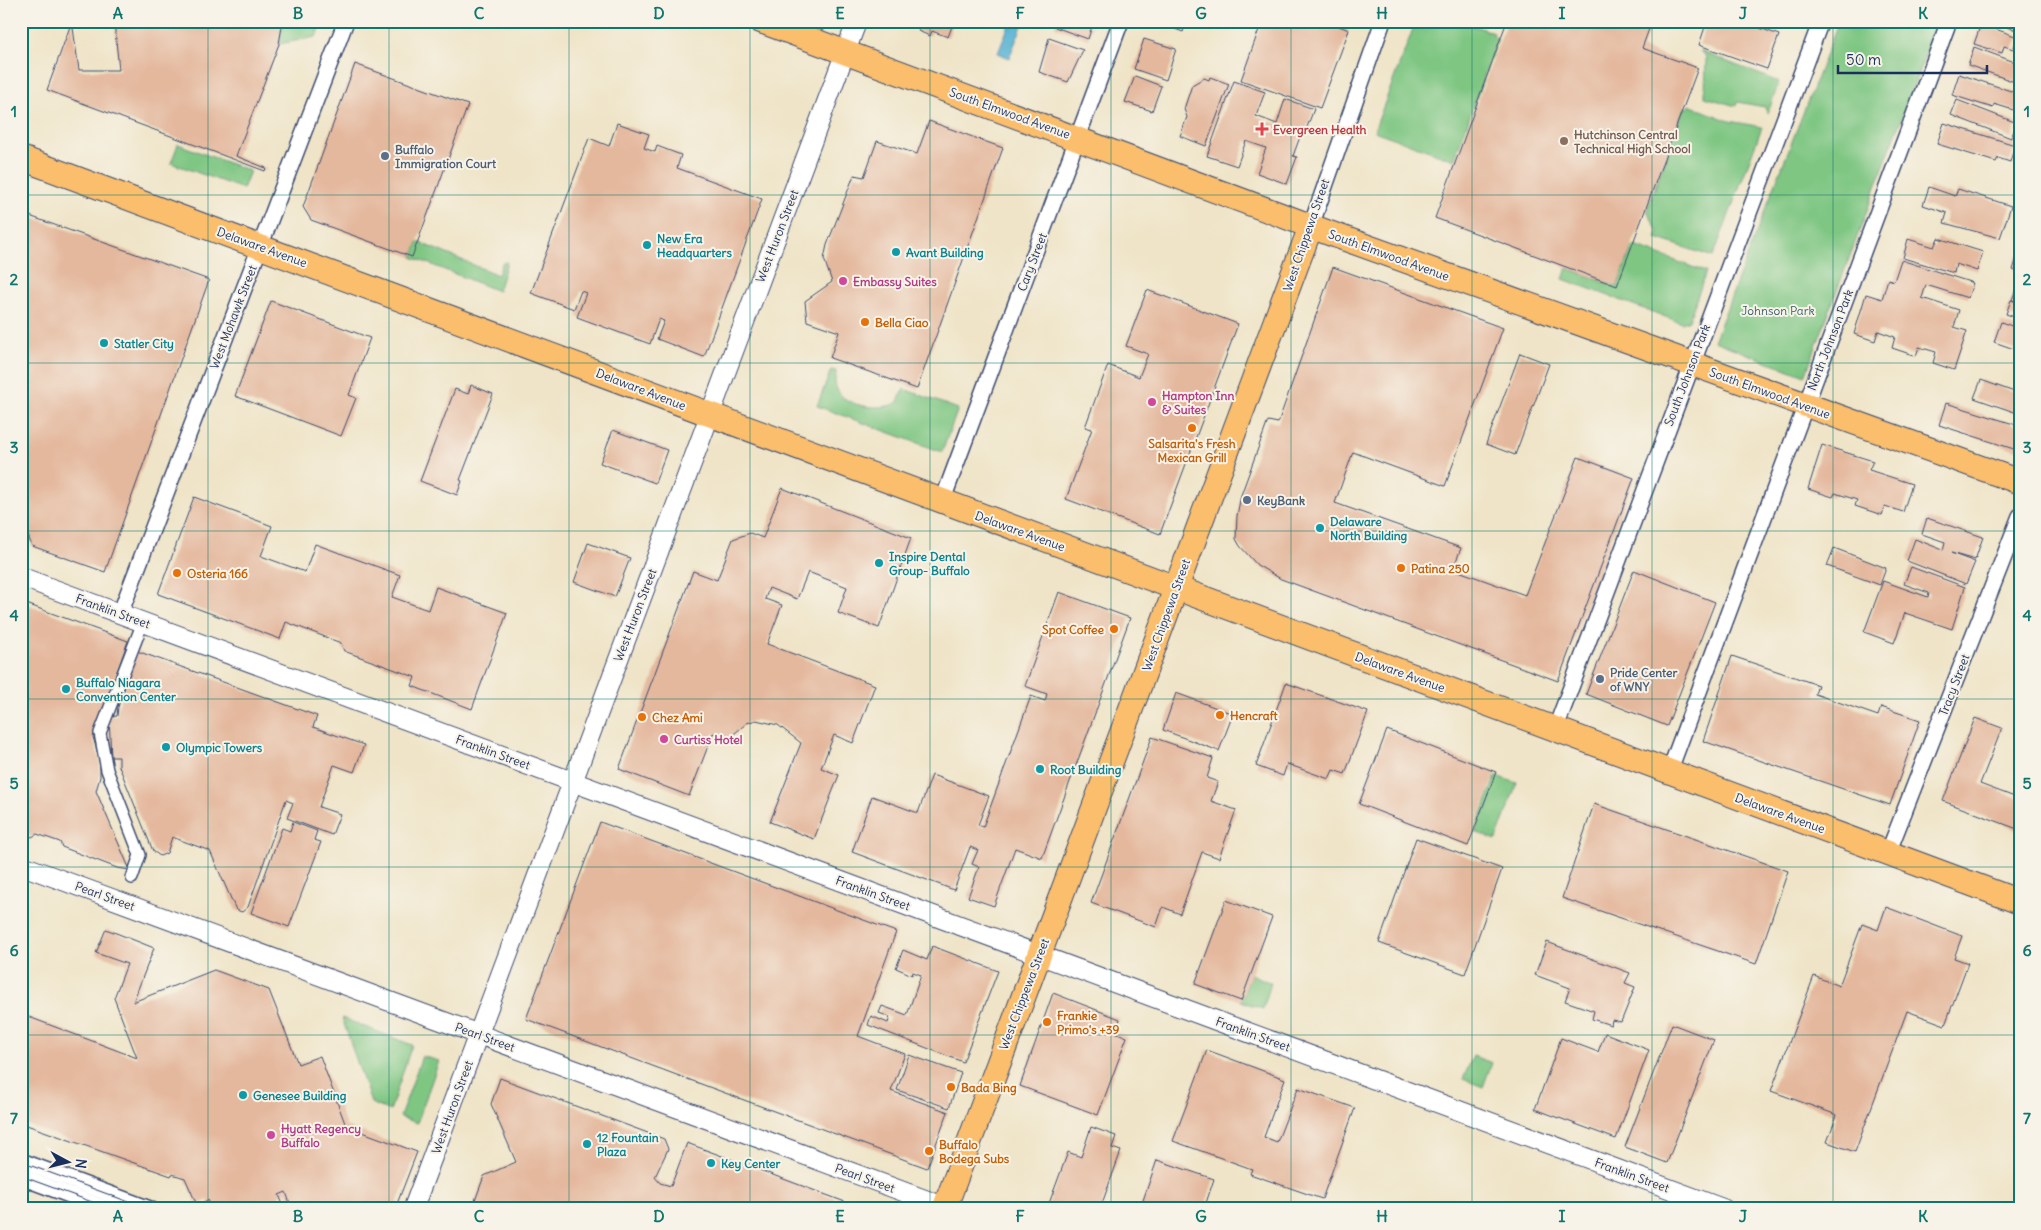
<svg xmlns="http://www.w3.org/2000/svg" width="2041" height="1230" viewBox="0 0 2041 1230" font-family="Delius,sans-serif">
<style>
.green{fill:#7ec682;stroke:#4c7a70}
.water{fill:#53b0d1;stroke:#377098}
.building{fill:#e4b89d}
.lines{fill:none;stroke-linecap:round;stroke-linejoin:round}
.pedestrian-casing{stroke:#3b4a6e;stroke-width:14}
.minor-casing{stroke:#3b4a6e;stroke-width:18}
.tertiary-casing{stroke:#3b4a6e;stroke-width:21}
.primary-casing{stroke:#3b4a6e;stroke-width:26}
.pedestrian{stroke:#fff;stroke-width:11}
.minor{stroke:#fff;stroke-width:15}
.tertiary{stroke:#fff;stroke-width:19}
.primary{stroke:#fabe6d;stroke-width:24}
.tram{stroke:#1b2f5e;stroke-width:1}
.grid{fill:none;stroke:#0f766e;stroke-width:1;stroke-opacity:0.55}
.health-dot{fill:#e0444e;stroke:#f7f3e8;stroke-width:2}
.education-dot{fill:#8d6e63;stroke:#f7f3e8;stroke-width:2}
.service-dot{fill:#5c6f8a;stroke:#f7f3e8;stroke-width:2}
.culture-dot{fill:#0f9aa8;stroke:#f7f3e8;stroke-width:2}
.hotel-dot{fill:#d1479c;stroke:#f7f3e8;stroke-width:2}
.food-dot{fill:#e8710a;stroke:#f7f3e8;stroke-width:2}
.labels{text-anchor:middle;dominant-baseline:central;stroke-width:4;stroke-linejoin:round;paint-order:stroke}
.street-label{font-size:12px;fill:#1b2f5e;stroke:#f7f3e8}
.health-label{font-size:12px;font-weight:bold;fill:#be3a42;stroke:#f7f3e8;text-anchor:start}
.education-label{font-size:12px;font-weight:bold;fill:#785e54;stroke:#f7f3e8;text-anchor:start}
.service-label{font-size:12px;font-weight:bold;fill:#4e5e75;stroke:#f7f3e8;text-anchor:start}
.culture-label{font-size:12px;font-weight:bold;fill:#0d838f;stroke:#f7f3e8;text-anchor:start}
.hotel-label{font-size:12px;font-weight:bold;fill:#b23c85;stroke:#f7f3e8;text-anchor:start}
.park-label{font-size:12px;fill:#395c69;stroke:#f7f3e8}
.food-label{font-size:12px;font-weight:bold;fill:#c56008;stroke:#f7f3e8;text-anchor:start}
.neatline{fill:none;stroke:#0f766e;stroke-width:2}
.grid-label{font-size:16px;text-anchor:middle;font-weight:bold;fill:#0f766e}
</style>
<rect width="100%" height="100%" fill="#f7f3e8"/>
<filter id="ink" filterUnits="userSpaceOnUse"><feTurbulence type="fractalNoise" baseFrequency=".02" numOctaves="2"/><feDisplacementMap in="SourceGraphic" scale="10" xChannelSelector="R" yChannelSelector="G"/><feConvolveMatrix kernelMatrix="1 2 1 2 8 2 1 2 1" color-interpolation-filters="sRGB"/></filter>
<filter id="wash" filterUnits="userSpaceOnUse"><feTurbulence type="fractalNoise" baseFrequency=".0096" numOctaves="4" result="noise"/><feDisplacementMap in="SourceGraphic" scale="20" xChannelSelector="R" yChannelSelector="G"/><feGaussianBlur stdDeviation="1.12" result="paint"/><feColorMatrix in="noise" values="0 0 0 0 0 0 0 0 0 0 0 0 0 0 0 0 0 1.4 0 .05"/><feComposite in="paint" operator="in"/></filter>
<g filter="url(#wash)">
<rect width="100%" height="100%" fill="#efe4c7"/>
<path class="green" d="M283 21H322L316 37 279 44Z
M1416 21H1461L1494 33 1493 36 1498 38 1454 160 1374 131Z
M1839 21H1938L1805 376 1714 341Z
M1700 51 1779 82 1768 113 1765 107 1737 102 1736 106 1705 97 1706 57Z
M1689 105 1729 121 1762 127 1713 257 1656 238 1658 232 1647 210 1684 107 1688 108Z
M178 144 250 171 243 189 171 163Z
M418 242 498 275 502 263 507 262 498 291 412 257Z
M1635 246 1706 272 1689 320 1682 323 1563 279 1567 268 1617 287 1632 247Z
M831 370 836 371C836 375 835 380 835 383 839 408 879 411 897 403L904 389 958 409 942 452 817 406Z
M1496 776 1517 783 1496 840 1475 832Z
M1251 974 1271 983 1263 1009 1241 1001Z
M342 1018 412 1045 390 1111 371 1103Z
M422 1056 439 1061 417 1123 400 1117Z
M1473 1056 1492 1063 1483 1087 1463 1079Z"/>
<path class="water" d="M1010 22 1022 26 1009 58 998 53Z"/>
<g id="blocks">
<path class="building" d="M72 21 79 70H119L114 21H283L279 44 236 156 266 168 265 171 47 90Z
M906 21H954L948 37 932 31 930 36 918 31 919 27Z
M1056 21H1088L1087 24 1092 26 1088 39 1055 27Z
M1155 21H1187L1183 32Z
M1262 21H1326L1349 30 1320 108 1241 80Z
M1507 21H1652L1642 48 1698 68 1617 286 1435 218Z
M1707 21H1759L1757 27 1779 35 1767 69 1699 45Z
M1992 21H2020V31L1992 22Z
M1981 24 2018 37 2013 49 2004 46 2002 53 1974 44Z
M1049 38 1083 50 1068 82 1039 72Z
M1144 39 1176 49 1166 80 1134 69Z
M1974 47 2020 64V84L1968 65Z
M355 64 468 105 412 257 311 220 303 207Z
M1959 74 2020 94V112L1994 104 1993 108 1952 95Z
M1135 76 1161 86 1152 111 1125 102Z
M1210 77 1229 84 1206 146 1180 136 1187 117 1184 109 1192 85 1204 78 1209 80Z
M1234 81 1265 92 1256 116 1277 124 1285 99 1314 109 1304 135 1301 134 1293 156 1297 157 1287 184 1257 173 1266 148 1246 141 1237 166 1207 156Z
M1957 100 2017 123 2011 138 1951 115Z
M929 121 1003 148 917 389 830 358 839 332 807 321 805 301 832 282 824 259 827 245 854 175 864 177 877 141 917 154Z
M617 123 649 134 644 148 655 152 657 146 681 155 677 168 762 199 704 357 657 339 664 321 659 319 650 344 577 317 586 293 581 291 574 309 531 293 589 138 609 146Z
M1944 123 2015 145 2010 162 1998 158 1996 162 1937 144Z
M1929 187 1955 196 1958 189 2011 206 2000 238 1944 223 1947 213 1923 205Z
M21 213 209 280 105 572 32 546 21 518Z
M1938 238 1983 252 1977 271 1956 264 1954 273 1903 258 1908 239 1934 247Z
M2018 254 2020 255V272L2013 270Z
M1901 260 1973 283 1968 298 1926 285 1922 298 1959 310 1954 327 1967 331 1954 370 1933 363 1936 352 1919 347 1916 356 1892 348 1895 337 1878 331 1875 341 1854 334 1866 294 1882 299 1888 279 1894 281Z
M1333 267 1503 328 1445 486 1353 452 1335 503 1461 548 1453 569 1525 595 1578 457 1634 478 1558 681 1281 579 1257 565 1240 546 1236 539 1237 516 1241 495 1268 421 1278 423Z
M2018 283H2020V303L2012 300Z
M1147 290 1238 324 1160 534 1066 499 1092 429 1085 427 1108 365 1139 377 1148 354 1126 346Z
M2011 300 2020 303V319L2006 314Z
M271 301 370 338 349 395 356 398 341 436 235 396Z
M2001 322 2020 329V351L1994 342Z
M1520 353 1549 364 1515 455 1486 444Z
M1981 380 2020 394V414L1974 398Z
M471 385 493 394 460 480 462 481 457 495 420 481 455 389 468 394Z
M1946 403 2020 426V451L1939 425Z
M613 430 667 450 655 483 600 463Z
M1822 445 1873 461 1869 470 1912 484 1903 512 1885 506 1882 515 1855 506 1857 500 1835 493 1833 497 1808 489Z
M782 488 911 538 879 628 838 613 847 587 808 572 797 599 769 588 765 599 782 605 767 644 875 685 853 743 834 735 821 768 839 775 814 839 770 822 801 743 778 725 756 720 747 723 729 738 713 733 689 796 619 769 693 571 717 580 733 539 750 533 763 538Z
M194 497 272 526 261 556 305 572 315 544 400 575 392 597 428 610 436 587 507 613 472 709 412 686 415 677 344 651 341 643 286 622 280 639 158 594Z
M1927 518 1983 537 1975 560 1951 553 1975 562 1966 584 1907 561 1915 539 1943 550 1945 542 1922 534Z
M588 543 630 558 615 597 574 582Z
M1834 548 1886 568 1880 585 1827 566Z
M1911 567 1965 587 1952 629 1905 613 1894 643 1864 632 1883 581 1928 597 1929 593 1904 584Z
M1634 570 1715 602 1667 726 1586 694Z
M1059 592 1130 618 1042 858 1015 848 994 906 968 897 979 867 972 864 978 850 970 847 954 890 852 852 872 796 918 813 932 775 989 796 978 825 983 827 1031 696 1045 701 1047 694 1025 686Z
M21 602 128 641 93 737 100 761V777L96 791 130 870 117 868 62 847 60 842 37 834 32 837 21 832Z
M137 651 317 716 313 727 364 745 354 772 334 765 319 807 340 814 332 835 287 818 293 803 286 800 248 907 242 912 236 910 210 851 172 837 167 853 160 856 153 851 119 766V757H111L109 717 117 716 118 707Z
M1732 656 1818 685 1815 694 1878 716 1881 707 1920 720 1890 805 1703 741Z
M1286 683 1368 712 1345 774 1333 770 1329 779 1287 764 1283 776 1256 766Z
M1176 693 1233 714 1219 751 1163 730Z
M1975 718 2002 728 1980 784 2020 799V830L1943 801Z
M1387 730 1496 772 1468 846 1359 804Z
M1152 737 1213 758 1207 778 1218 782 1211 801 1236 810 1219 858 1202 852 1180 914 1163 907 1156 927 1091 903Z
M1594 804 1788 871 1756 964 1562 898Z
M293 822 317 831 314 840 321 842 289 927 251 913 282 828 290 831Z
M600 822 896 932 858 1036 905 1054 891 1091 948 1112 927 1168 526 1019Z
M1416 838 1502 869 1465 974 1379 943Z
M1226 900 1272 917 1241 1001 1195 984Z
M1886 907 1962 936 1954 958 1968 963 1945 1025 1907 1011 1855 1152 1827 1142 1837 1115 1771 1091 1814 976 1839 986 1862 924 1878 930Z
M106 929 154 948 133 1002 214 970 269 990 298 1064 320 1056 346 1126 417 1152 395 1209H292L286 1192 279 1195 285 1209H225L224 1206 212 1209 208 1200 197 1205 185 1178 172 1174 171 1176 21 1123V1014L137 1058 114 998 127 964 96 953Z
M1547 942 1630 973 1625 983 1635 987 1621 1022 1612 1020 1611 1025 1592 1019 1594 1011 1565 1001 1570 988 1535 975Z
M932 946 998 971 963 1062 868 1025 871 1016 888 1023 890 1017 879 1013 882 1006 907 1015 921 975 913 972 912 975 896 968 903 950 927 960Z
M1053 993 1120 1019 1115 1032 1127 1037 1098 1115 1020 1086Z
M1672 1024 1714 1040 1667 1163 1625 1147Z
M1605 1033 1649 1050 1616 1139 1535 1109 1561 1038 1598 1052Z
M1207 1050 1285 1079 1264 1137 1277 1142 1298 1088 1355 1108 1322 1199 1250 1174 1252 1169 1173 1141Z
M909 1055 961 1073 949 1108 897 1090Z
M500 1078 664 1139 668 1149 655 1177 660 1183 671 1186 687 1143 864 1209H472L484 1176 516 1162 491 1104Z
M1091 1127 1116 1136 1112 1148 1121 1151 1100 1209H1047L1068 1152 1081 1157Z
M1157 1160 1214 1179 1204 1209H1140Z"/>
</g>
</g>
<g filter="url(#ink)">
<use href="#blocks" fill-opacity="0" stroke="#3b4a6e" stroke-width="1"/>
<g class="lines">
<g class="pedestrian-casing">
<path id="pedestrian" d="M132 878 140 855 107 770 100 733 143 622"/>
</g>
<g class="minor-casing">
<path id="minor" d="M1311 226 1383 21
M942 502 1121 21
M120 614 346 21
M1555 730 1821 21
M1669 772 1949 21
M1888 853 2020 516
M21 1161 150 1209
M21 1177 107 1209"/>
</g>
<g class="tertiary-casing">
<path id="tertiary" d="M21 577 1724 1209
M21 865 945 1207
M413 1209 857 21"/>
</g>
<g class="primary-casing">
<path id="primary" d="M761 21 1329 233 2020 482
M21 158 2020 902
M949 1209 945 1207 1311 226"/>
</g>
<use href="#pedestrian" class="pedestrian"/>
<use href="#minor" class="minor"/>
<use href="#tertiary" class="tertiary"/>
<use href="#primary" class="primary"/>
<path class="tram" d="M21 1162 148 1209
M21 1176 111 1209"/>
</g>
</g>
<path class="grid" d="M208 21V1209M389 21V1209M569 21V1209M750 21V1209M930 21V1209M1111 21V1209M1291 21V1209M1472 21V1209M1652 21V1209M1833 21V1209M21 195H2020M21 363H2020M21 531H2020M21 699H2020M21 867H2020M21 1035H2020"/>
<path class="health-dot" d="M1259.5 121.5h5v5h5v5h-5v5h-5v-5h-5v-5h5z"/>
<circle class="education-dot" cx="1564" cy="141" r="5"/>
<g class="service-dot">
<circle cx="385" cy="156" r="5"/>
<circle cx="1247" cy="500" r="5"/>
<circle cx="1600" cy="679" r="5"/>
</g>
<g class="culture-dot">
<circle cx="647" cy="245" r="5"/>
<circle cx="896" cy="252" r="5"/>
<circle cx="104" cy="343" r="5"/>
<circle cx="1320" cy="528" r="5"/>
<circle cx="879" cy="563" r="5"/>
<circle cx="66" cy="689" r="5"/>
<circle cx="166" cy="747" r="5"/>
<circle cx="1040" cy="769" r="5"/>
<circle cx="243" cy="1095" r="5"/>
<circle cx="587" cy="1144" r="5"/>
<circle cx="711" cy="1163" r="5"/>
</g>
<g class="hotel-dot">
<circle cx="843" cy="281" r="5"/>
<circle cx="1152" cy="402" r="5"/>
<circle cx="664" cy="739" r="5"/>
<circle cx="271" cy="1135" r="5"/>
</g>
<g class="food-dot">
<circle cx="865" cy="322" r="5"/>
<circle cx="1192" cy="428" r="5"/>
<circle cx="1401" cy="568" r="5"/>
<circle cx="177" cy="573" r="5"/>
<circle cx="1114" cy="629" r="5"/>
<circle cx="1220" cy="715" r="5"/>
<circle cx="642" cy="717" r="5"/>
<circle cx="1047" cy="1022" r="5"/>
<circle cx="951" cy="1087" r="5"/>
<circle cx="929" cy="1151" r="5"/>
</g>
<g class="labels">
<g class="street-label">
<text transform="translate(1010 113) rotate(20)">South Elmwood Avenue</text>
<text transform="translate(1306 235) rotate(-71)">West Chippewa Street</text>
<text transform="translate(777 236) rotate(-69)">West Huron Street</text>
<text transform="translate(262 247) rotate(20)">Delaware Avenue</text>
<text transform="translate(1389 255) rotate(20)">South Elmwood Avenue</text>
<text transform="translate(1032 262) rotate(-69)">Cary Street</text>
<text transform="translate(233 317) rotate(-69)">West Mohawk Street</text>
<text transform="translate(1830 340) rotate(-69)">North Johnson Park</text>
<text transform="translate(1687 375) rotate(-69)">South Johnson Park</text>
<text transform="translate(641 389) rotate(21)">Delaware Avenue</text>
<text transform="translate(1770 393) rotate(20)">South Elmwood Avenue</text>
<text transform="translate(1020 531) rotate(20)">Delaware Avenue</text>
<text transform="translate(113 611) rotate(20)">Franklin Street</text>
<text transform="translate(635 615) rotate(-69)">West Huron Street</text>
<text transform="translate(1166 615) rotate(-70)">West Chippewa Street</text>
<text transform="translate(1400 672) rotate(20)">Delaware Avenue</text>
<text transform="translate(1954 685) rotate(-69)">Tracy Street</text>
<text transform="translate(493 752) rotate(20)">Franklin Street</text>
<text transform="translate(1780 813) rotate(20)">Delaware Avenue</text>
<text transform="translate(873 893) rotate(20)">Franklin Street</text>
<text transform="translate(105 896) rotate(20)">Pearl Street</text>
<text transform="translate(1024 994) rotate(-69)">West Chippewa Street</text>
<text transform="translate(1253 1034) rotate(20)">Franklin Street</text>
<text transform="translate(485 1037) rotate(20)">Pearl Street</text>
<text transform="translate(452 1107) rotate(-70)">West Huron Street</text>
<text transform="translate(1632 1175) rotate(20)">Franklin Street</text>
<text transform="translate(865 1178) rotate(20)">Pearl Street</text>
</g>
<g class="health-label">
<text x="1273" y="129">Evergreen Health</text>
</g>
<g class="education-label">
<text x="1574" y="134">Hutchinson Central<tspan x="1574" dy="14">Technical High School</tspan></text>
</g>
<g class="service-label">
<text x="395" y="149">Buffalo<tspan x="395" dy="14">Immigration Court</tspan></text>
<text x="1257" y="500">KeyBank</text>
<text x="1610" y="672">Pride Center<tspan x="1610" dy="14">of WNY</tspan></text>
</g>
<g class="culture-label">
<text x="657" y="238">New Era<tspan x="657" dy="14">Headquarters</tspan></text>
<text x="906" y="252">Avant Building</text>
<text x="114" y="343">Statler City</text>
<text x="1330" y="521">Delaware<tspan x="1330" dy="14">North Building</tspan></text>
<text x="889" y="556">Inspire Dental<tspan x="889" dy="14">Group- Buffalo</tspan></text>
<text x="76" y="682">Buffalo Niagara<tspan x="76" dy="14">Convention Center</tspan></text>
<text x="176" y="747">Olympic Towers</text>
<text x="1050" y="769">Root Building</text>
<text x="253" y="1095">Genesee Building</text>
<text x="597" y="1137">12 Fountain<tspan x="597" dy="14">Plaza</tspan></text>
<text x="721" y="1163">Key Center</text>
</g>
<g class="hotel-label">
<text x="853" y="281">Embassy Suites</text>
<text x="1162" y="395">Hampton Inn<tspan x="1162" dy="14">&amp; Suites</tspan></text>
<text x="674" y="739">Curtiss Hotel</text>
<text x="281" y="1128">Hyatt Regency<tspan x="281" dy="14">Buffalo</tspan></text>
</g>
<g class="park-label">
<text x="1778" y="310">Johnson Park</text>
</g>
<g class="food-label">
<text x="875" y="322">Bella Ciao</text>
<text x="1192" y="443" text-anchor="middle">Salsarita's Fresh<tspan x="1192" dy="14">Mexican Grill</tspan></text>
<text x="1411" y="568">Patina 250</text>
<text x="187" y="573">Osteria 166</text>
<text x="1104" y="629" text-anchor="end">Spot Coffee</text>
<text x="1230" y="715">Hencraft</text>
<text x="652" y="717">Chez Ami</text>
<text x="1057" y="1015">Frankie<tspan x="1057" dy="14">Primo's +39</tspan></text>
<text x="961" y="1087">Bada Bing</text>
<text x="939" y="1144">Buffalo<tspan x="939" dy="14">Bodega Subs</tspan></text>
</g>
</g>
<rect width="2041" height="1230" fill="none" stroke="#f7f3e8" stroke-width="55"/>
<g transform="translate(68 1162) rotate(97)" stroke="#f7f3e8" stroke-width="4" paint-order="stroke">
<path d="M0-4L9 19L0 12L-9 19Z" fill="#1b2f5e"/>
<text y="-8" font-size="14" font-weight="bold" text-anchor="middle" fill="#1b2f5e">N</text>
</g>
<path d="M1838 65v8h149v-8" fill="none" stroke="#1b2f5e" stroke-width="2.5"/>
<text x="1846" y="65" font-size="15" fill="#1b2f5e" stroke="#f7f3e8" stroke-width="4" paint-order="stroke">50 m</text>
<rect x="28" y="28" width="1986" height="1174" class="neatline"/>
<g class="grid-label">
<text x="118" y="19">A</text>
<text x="298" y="19">B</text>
<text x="479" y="19">C</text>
<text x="659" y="19">D</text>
<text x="840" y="19">E</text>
<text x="1020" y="19">F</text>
<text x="1201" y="19">G</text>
<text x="1382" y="19">H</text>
<text x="1562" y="19">I</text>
<text x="1743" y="19">J</text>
<text x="1923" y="19">K</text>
<text x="14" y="117">1</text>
<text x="2027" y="117">1</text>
<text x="14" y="285">2</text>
<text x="2027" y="285">2</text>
<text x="14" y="453">3</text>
<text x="2027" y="453">3</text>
<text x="14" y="621">4</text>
<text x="2027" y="621">4</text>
<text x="14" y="789">5</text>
<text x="2027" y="789">5</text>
<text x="14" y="956">6</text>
<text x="2027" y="956">6</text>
<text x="14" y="1124">7</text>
<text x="2027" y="1124">7</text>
<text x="118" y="1222">A</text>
<text x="298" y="1222">B</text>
<text x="479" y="1222">C</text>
<text x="659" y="1222">D</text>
<text x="840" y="1222">E</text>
<text x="1020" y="1222">F</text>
<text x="1201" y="1222">G</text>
<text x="1382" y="1222">H</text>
<text x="1562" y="1222">I</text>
<text x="1743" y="1222">J</text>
<text x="1923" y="1222">K</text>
</g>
</svg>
